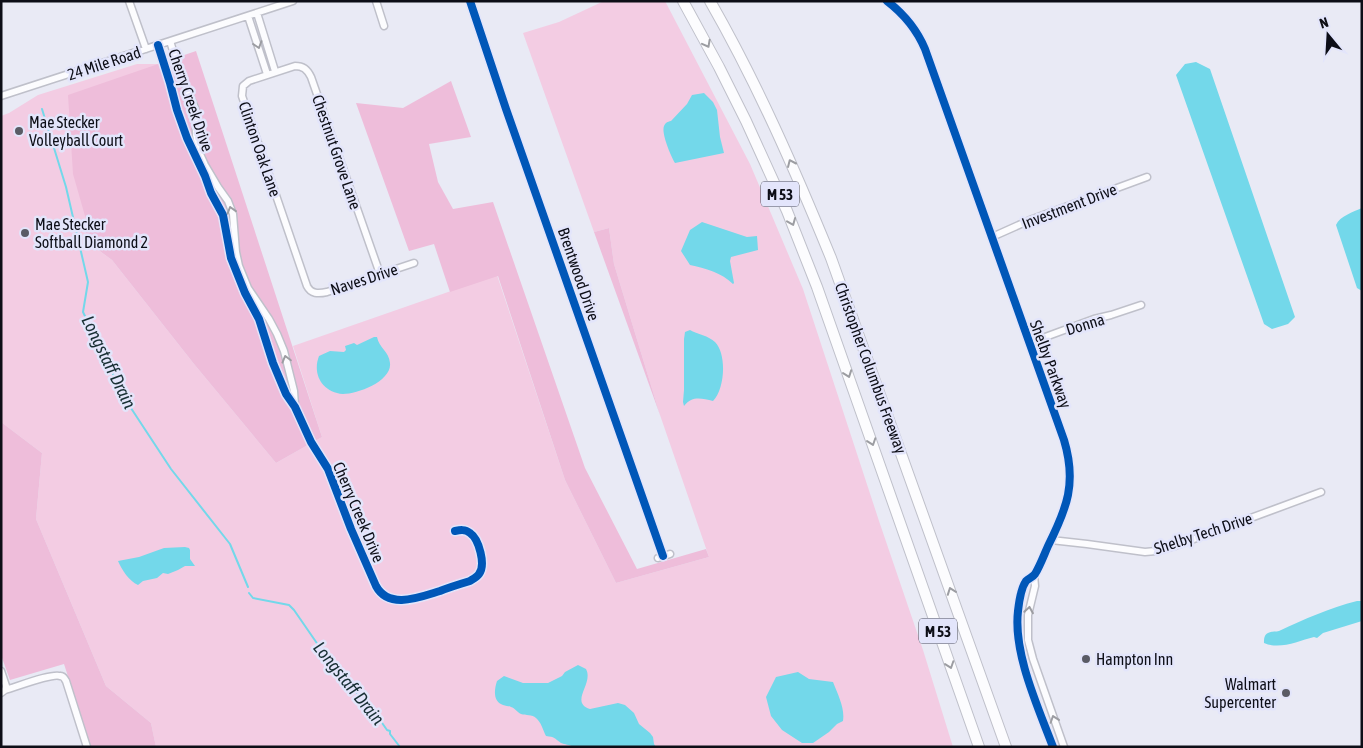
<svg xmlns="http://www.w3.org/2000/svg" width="1363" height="748" viewBox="0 0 1363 748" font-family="'Asap Condensed',sans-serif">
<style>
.green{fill:#f3cce3}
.forest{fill:#eebdda}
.water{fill:#73d8ea}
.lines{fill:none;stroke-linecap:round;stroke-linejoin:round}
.stream{stroke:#73d8ea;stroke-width:2}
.minor-casing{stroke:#bfc0ca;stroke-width:9}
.highway-casing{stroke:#bfc0ca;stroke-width:12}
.minor{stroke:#fcfcfe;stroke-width:6}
.highway{stroke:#fcfcfe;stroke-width:10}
.cycleway-casing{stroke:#e3e5fb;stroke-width:11}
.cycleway{stroke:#0057b8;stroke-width:8}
.oneway{stroke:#9c9da2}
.poi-dot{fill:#5a5b65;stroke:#e3e5fb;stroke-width:2}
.labels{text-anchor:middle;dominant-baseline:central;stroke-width:5;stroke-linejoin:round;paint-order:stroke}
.shield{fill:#e3e5fb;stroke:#4d4e5b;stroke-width:1}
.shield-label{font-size:15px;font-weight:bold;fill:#0d0e17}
.street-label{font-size:16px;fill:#0d0e17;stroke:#e3e5fb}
.poi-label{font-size:16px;fill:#0d0e17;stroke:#e3e5fb;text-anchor:start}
.water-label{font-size:18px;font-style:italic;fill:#182f34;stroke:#e3e5fb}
</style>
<rect width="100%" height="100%" fill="#e9eaf5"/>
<path class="green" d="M604 1H665L750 164 803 289 879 521 923 650 953 747H156L151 723 106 686 36 519 42 453 1 422V116L9 113 38 95 137 64H162L87 242 112 260 194 364 276 463 322 437 293 346 497 275 565 480 616 583 709 557 660 415 614 264 609 228 594 232 523 33 559 22Z"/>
<path class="forest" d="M196 51 322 437 276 463 194 364 112 260 86 241 85 216 73 174 68 95Z
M451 81 471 137 429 144 438 182 453 209 493 202 585 468 637 569 706 549 709 557 616 583 565 480 498 276 450 292 434 244 409 251 356 103 403 108Z
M609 228 614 264 660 415 594 232Z
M1 422 42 453 36 519 106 686 151 723 156 747H91L64 664 10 680 1 655Z"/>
<path class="water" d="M1196 62 1210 69 1295 317 1288 324 1272 329 1264 324 1176 75 1185 64Z
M704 93 713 102 717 110 720 137 724 153 675 163C671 156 661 133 664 126 666 122 667 122 671 121L687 104 692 95Z
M1362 208V291L1357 288 1336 225C1340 216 1353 212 1362 208Z
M702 222 747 237 757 236 758 250 731 257 730 261 734 283 733 284C722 273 705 268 690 265L681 251 690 230Z
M690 330C697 334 709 336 715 342 727 354 725 389 713 401 702 399 693 395 684 406L683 402 684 390V339L685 332Z
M374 337H377C379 348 389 351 390 363 392 381 358 394 343 394 322 392 312 374 319 356L330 351 344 352 346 350 345 346 354 343 357 345Z
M185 547 189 548 190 550V559L195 566H185L178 570 168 574 163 573 157 578 143 581 138 585C129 581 122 570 118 561L139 557 164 548Z
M1357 601H1362V621L1323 633 1317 638 1314 637C1298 641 1280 650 1264 643 1264 639 1264 635 1268 633 1271 631 1275 632 1279 631 1305 619 1329 608 1357 601Z
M578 665 586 669C594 684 569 702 590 709L618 703 625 705 634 713 639 724 650 733 653 737 654 744 656 747H573C569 744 565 745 561 743 554 738 555 737 546 736 543 730 541 722 536 718 532 714 526 716 521 714 517 712 515 708 511 707 509 706 506 706 503 705 493 702 494 690 497 681L504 676 523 683H548L562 676 565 672Z
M798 672 809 679 833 682C838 695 845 708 843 721L837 724 829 732 813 743H802L782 730 771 716 766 697 776 677Z"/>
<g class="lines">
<path class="stream" d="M42 109 66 187 88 282 83 312 125 399 171 469 230 544 248 587
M249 593 253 598 289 605 294 610 343 681 363 698 370 707 373 714 380 720 387 730 390 731V734L400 747"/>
<g class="minor-casing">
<path id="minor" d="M129 1 146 49
M376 1 384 26
M470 1 506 109 663 556
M887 1C904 14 917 30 925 49L1064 440C1077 483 1067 508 1048 546 1044 555 1040 566 1035 574 1033 577 1029 578 1026 581 1021 588 1019 602 1018 611 1013 653 1038 707 1053 747
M257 13 275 71
M248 16 267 74
M170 41 180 73 195 108 196 135 200 154 205 165 218 187 228 201 233 214 236 252 239 266 248 288 269 319 277 334 284 351 294 391 295 406
M158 45 170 83 177 110 187 138 205 176 211 193 223 215 231 258 245 293 259 319 273 363 286 394 295 407 311 442 328 469 351 529 376 586C389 610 420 597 440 591 450 587 460 584 470 581 473 579 477 577 479 574 486 565 479 539 470 533 465 529 460 530 455 531
M1 96 293 1
M992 237 1030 220 1147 177
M380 274 311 77C307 69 303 66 295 66L249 81 243 86 242 96 307 286C311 294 318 294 327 292L414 263
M1029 343 1094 319 1111 315 1141 305
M1051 540 1087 544 1145 552 1156 551 1175 546 1321 492
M658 558 670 554
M1034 575 1035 586 1028 615V640L1033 659 1064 747
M1 671 6 686 5 690
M1 693 5 690C16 687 52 673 60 676 64 676 64 678 66 681L87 747"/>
</g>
<g class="highway-casing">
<path id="highway" d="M683 1 719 67 746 121 787 211 817 287 979 747
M710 1C757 83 795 170 831 258L1006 747"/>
</g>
<use href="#minor" class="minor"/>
<use href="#highway" class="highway"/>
<g class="cycleway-casing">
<path id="cycleway" d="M470 1 506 109 663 556
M887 1C904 14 917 30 925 49L1064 440C1077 483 1067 508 1048 546 1044 555 1040 566 1035 574 1033 577 1029 578 1026 581 1021 588 1019 602 1018 611 1013 653 1038 707 1053 747
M158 45 170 83 177 110 187 138 205 176 211 193 223 215 231 258 245 293 259 319 273 363 286 394 295 407 311 442 328 469 351 529 376 586C389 610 420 597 440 591 450 587 460 584 470 581 473 579 477 577 479 574 486 565 479 539 470 533 465 529 460 530 455 531"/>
</g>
<use href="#cycleway" class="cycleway"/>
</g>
<defs><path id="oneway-chevron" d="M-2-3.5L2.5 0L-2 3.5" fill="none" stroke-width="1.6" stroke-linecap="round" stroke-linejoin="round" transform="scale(1.25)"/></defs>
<g class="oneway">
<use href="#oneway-chevron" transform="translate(707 44) rotate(62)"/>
<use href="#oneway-chevron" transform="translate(258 45) rotate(72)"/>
<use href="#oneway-chevron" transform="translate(791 163) rotate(-114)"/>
<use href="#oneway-chevron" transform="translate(231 210) rotate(-107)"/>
<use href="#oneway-chevron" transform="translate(792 222) rotate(68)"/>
<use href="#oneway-chevron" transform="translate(286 359) rotate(-105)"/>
<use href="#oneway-chevron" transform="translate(848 374) rotate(70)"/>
<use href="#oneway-chevron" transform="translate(872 442) rotate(71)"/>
<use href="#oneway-chevron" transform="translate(951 591) rotate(-110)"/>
<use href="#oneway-chevron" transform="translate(1029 610) rotate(-81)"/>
<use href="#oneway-chevron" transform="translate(950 665) rotate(71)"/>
<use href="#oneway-chevron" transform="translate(1054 719) rotate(-109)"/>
</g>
<g class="poi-dot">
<circle cx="19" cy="131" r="5"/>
<circle cx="25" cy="233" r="5"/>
<circle cx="1086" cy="659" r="5"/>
<circle cx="1286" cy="693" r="5"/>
</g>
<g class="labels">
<g class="shield">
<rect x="761" y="181.5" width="38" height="25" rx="4"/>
<rect x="919" y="618.5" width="38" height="25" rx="4"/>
</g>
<g class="shield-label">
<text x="780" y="194">M 53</text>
<text x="938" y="631">M 53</text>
</g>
<g class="street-label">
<text transform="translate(104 63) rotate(-18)">24 Mile Road</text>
<text transform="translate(191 100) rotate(71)">Cherry Creek Drive</text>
<text transform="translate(260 149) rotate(71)">Clinton Oak Lane</text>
<text transform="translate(337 152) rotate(71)">Chestnut Grove Lane</text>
<text transform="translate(1069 206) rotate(-21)">Investment Drive</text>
<text transform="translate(579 274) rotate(71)">Brentwood Drive</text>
<text transform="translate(364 279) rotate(-18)">Naves Drive</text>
<text transform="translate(1085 324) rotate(-17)">Donna</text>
<text transform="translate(1051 364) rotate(70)">Shelby Parkway</text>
<text transform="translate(871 368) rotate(70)">Christopher Columbus Freeway</text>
<text transform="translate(359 512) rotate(67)">Cherry Creek Drive</text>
<text transform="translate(1203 533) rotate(-18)">Shelby Tech Drive</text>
</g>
<g class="poi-label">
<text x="29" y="122">Mae Stecker<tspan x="29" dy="18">Volleyball Court</tspan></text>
<text x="35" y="224">Mae Stecker<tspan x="35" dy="18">Softball Diamond 2</tspan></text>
<text x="1096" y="659">Hampton Inn</text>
<text x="1276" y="684" text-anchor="end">Walmart<tspan x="1276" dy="18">Supercenter</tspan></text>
</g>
<g class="water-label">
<text transform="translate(109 362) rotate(64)">Longstaff Drain</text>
<text transform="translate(349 683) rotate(51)">Longstaff Drain</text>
</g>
</g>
<rect width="1363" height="748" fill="none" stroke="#0d0e17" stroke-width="5"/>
<g transform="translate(1328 35) rotate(342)" stroke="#e3e5fb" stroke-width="4" paint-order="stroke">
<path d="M0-4L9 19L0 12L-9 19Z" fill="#0d0e17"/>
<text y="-8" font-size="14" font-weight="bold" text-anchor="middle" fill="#0d0e17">N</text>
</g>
</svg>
